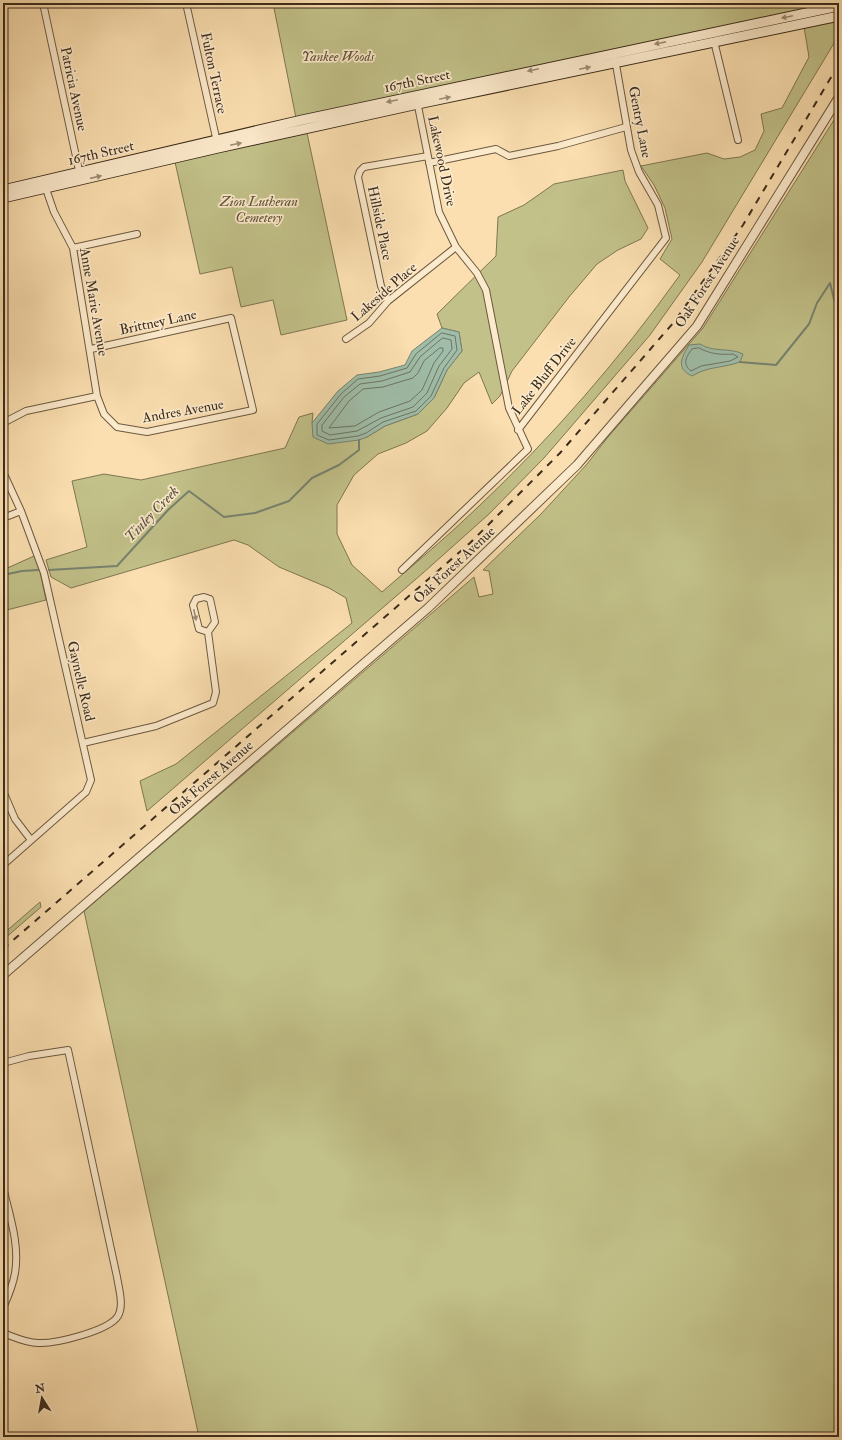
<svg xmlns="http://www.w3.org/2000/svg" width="842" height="1440" viewBox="0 0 842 1440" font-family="'IM FELL Double Pica',serif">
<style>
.green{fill:#c2c189;stroke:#7f7652}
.water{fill:#9fbda8;stroke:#778370}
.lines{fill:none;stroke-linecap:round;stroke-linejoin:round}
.shore{stroke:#6e7462;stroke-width:1}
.stream{stroke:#778370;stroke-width:2}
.minor-casing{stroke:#6c5940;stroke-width:8}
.tertiary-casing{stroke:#6c5940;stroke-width:10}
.secondary-casing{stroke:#3c2c1b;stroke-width:11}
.minor{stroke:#fceacc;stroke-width:6}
.tertiary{stroke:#fceacc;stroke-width:8}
.secondary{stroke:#fceacc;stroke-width:9}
.rail{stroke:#3c2c1b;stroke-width:2;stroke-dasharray:7 7;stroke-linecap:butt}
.oneway{fill:#9c8b74}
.labels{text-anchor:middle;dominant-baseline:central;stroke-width:3.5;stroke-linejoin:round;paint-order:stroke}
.park-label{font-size:14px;font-style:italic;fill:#5e5136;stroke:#fceacc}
.street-label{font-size:14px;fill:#3c2c1b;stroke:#fceacc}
.water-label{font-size:15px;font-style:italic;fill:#55503e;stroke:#fceacc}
</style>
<rect width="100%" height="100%" fill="#fbdfb0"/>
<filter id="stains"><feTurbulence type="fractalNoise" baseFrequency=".005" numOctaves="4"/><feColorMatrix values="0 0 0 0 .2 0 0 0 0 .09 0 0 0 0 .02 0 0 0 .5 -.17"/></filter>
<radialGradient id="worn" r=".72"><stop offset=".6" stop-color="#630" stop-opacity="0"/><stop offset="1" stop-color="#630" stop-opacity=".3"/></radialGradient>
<path class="green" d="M273 3H834L296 118Z
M838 20 839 35 702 262 650 335 544 458 489 514 423 573 147 811 140 781 176 764 352 623 346 598 329 588 279 567 248 545 234 540 71 588 51 577 46 560 87 547 72 481 104 474 141 480 285 448 299 417 313 413 312 423 367 437 385 426 418 414 434 398 447 370 462 351 459 332 442 328 437 314 496 256 498 217 524 205 554 184 623 170 625 181 648 228 641 239 618 250 597 264 569 297 512 371 500 396 492 404 479 372 464 383 447 408 427 431 406 443 378 454 354 475 337 505V534L352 565 382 592C414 564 447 537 477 508 552 437 620 359 680 275L660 259 672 239 665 208 654 185 641 166 707 153 724 159 740 157 755 150 764 131 761 114 782 108 809 57 804 27Z
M839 112V1437H199L84 911 474 577 479 597 493 594 489 571 483 570 541 514 587 464 608 437 703 328Z
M307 133 347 320 281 335 273 300 241 307 232 267 200 274 175 162Z
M34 556 39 567 46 600 3 611V570Z
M40 902 41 907 3 940V934Z"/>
<path class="water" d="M442 328 459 332 462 351 447 370 434 398 418 414 385 426 367 437 359 440 328 444 313 437 312 423 338 391 357 375 379 372 405 365 412 351Z
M700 344C714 353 729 347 743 354L740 362C724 368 708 366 692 376 675 368 682 357 689 345Z"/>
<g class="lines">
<path class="shore" d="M442 333 455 336 457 350 444 368 431 396 416 411 383 422 366 433 358 436 329 440 317 435V424L341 394 358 379 380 376 407 368 416 354Z
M443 338 451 340 452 349 439 366 427 393 413 407 381 418 357 431 330 435 322 431V425L344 397 360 384 382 381 410 372 420 357Z
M440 348H443V351L434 363 422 390 410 401 379 412 355 426 329 428 349 401 363 389 383 387 413 378 418 373 424 361Z
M699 348C710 354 721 355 733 354L738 357 730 361 701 366 691 371C682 364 686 357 692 349Z"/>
<path class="stream" d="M740 362 776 365 809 324 817 303 830 283 839 319
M49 570 117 566 168 510 189 491 224 517 255 513 289 501 312 478 339 465 359 450V440
M3 575 22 571 38 570"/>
<g class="minor-casing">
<path id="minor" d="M43 3 80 175
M186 3 217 142
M714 41 738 140
M429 163 496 149 509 156 558 146 626 127
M45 186 54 212 73 248 97 396 104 414 117 427 147 432 253 410 231 318 91 349
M73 248 137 234
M388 301 381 286 358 177 360 171 364 167 428 156
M346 339 369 323 388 301 456 247
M3 423 26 411 97 396
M518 430 666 238 658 205 639 172 631 150 615 59
M3 472 21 511 44 573 91 780 86 792 3 865
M3 518 21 511
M402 570 528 449 509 408 486 290 477 273 456 247 439 212 417 101
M83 743 156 726 213 703 216 692 208 632 215 622 210 599 204 597 196 599 193 605 199 629 208 632
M3 791 15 819 31 840
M3 1063 29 1056 68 1050 117 1277C119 1289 124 1306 118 1316 109 1331 55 1344 38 1343 26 1343 14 1337 3 1333
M3 1187C9 1214 20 1244 15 1273 13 1285 8 1297 3 1308"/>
</g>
<g class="tertiary-casing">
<path id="tertiary" d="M3 975 428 608 577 465 697 326 839 97"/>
</g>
<g class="secondary-casing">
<path id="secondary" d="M3 190 302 120 839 6
M3 198 218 148 418 104 839 16"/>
</g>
<use href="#minor" class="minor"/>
<use href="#tertiary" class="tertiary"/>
<use href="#secondary" class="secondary"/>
<path class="rail" d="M3 949 470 543 560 453 674 322 743 225 839 64"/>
</g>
<defs><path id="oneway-solid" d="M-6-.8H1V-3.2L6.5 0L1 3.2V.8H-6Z"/></defs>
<g class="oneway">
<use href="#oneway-solid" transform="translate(787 17) rotate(168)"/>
<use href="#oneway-solid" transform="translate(660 43) rotate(169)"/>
<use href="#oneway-solid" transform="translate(585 68) rotate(-12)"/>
<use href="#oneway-solid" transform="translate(533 70) rotate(168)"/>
<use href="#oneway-solid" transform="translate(445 98) rotate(-12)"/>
<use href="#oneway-solid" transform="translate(392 101) rotate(168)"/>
<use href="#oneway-solid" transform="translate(236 144) rotate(-12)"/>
<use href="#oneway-solid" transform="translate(96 177) rotate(-13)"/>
<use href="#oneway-solid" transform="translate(195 615) rotate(78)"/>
</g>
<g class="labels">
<g class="park-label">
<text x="338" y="56">Yankee Woods</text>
<text x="259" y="201">Zion Lutheran<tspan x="259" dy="16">Cemetery</tspan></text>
</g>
<g class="street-label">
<text transform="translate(214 73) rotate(78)">Fulton Terrace</text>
<text transform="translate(417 81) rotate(-12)">167th Street</text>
<text transform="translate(74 89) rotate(78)">Patricia Avenue</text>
<text transform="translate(640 122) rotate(79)">Gentry Lane</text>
<text transform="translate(101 153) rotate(-13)">167th Street</text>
<text transform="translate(442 161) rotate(78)">Lakewood Drive</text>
<text transform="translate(380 223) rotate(78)">Hillside Place</text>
<text transform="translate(707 282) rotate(-57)">Oak Forest Avenue</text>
<text transform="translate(384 292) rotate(-41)">Lakeside Place</text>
<text transform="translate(94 302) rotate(80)">Anne Marie Avenue</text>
<text transform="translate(158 322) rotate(-12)">Brittney Lane</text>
<text transform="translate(544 376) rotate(-52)">Lake Bluff Drive</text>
<text transform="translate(183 411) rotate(-10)">Andres Avenue</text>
<text transform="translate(454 565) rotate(-43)">Oak Forest Avenue</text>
<text transform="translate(81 681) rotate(77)">Gaynelle Road</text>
<text transform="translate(211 778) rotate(-41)">Oak Forest Avenue</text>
</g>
<g class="water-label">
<text transform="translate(152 514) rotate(-46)">Tinley Creek</text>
</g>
</g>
<rect width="842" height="1440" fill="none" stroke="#fbdfb0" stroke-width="16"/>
<rect x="4" y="4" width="834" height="1432" fill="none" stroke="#3c2c1b" stroke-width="2"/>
<rect x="8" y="8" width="826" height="1424" fill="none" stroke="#3c2c1b"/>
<g transform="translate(42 1398) rotate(349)" stroke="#fceacc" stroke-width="3" paint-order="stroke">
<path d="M0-3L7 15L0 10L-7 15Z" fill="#3c2c1b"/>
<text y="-6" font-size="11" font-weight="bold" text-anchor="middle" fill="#3c2c1b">N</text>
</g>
<rect width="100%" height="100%" filter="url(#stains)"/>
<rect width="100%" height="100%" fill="url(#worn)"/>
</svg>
